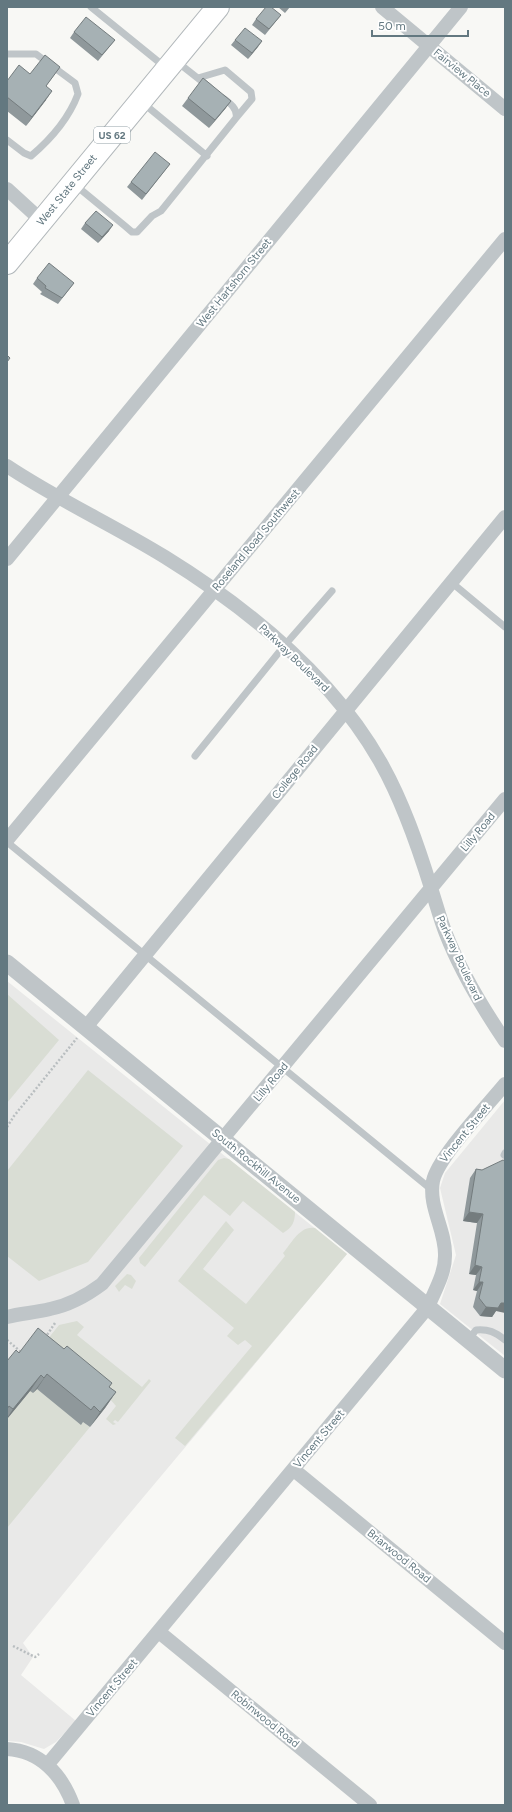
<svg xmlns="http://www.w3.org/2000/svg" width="512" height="1812" viewBox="0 0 512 1812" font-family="Figtree,sans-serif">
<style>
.built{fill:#e9e9e8}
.green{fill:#d9ddd4}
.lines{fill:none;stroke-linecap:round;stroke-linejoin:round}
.trunk-casing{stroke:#b2b8bb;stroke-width:24}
.path{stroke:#b9bec0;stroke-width:2.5;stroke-dasharray:2 2;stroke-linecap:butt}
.service{stroke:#bfc5c8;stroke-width:7}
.minor{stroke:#bfc5c8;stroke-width:14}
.tertiary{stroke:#bfc5c8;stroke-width:17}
.trunk{stroke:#fff;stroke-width:22}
.wall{fill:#8f989b}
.shaded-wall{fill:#747c7e}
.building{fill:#a6b1b4;stroke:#747c7e}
.labels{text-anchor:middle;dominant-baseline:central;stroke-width:4;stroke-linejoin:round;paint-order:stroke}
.shield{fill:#fff;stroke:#92a0a6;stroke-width:1}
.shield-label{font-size:10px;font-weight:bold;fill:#637880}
.street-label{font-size:11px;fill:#637880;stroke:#fff}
</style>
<rect width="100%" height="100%" fill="#f8f8f5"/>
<path class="built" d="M7 981 347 1254 105 1543 23 1643 33 1657 21 1675 76 1721 56 1742 44 1749 21 1742 7 1741Z
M505 1100V1356L440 1304 456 1255 440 1188 445 1173Z"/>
<path class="green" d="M7 994 59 1040 7 1103Z
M88 1070 183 1146 88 1262 39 1281 7 1256V1171Z
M224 1158 229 1159 295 1212C295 1222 292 1228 283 1233L243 1201 230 1216 204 1195 145 1267 140 1263 139 1258 218 1160Z
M226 1221 234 1230 203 1269 246 1304 285 1256 283 1253C291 1244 300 1225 315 1228L347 1254 185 1446 175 1438 252 1346 245 1340 238 1345 227 1336 234 1328 178 1281Z
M127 1274 131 1275 136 1281 132 1289 125 1285 119 1292 115 1286Z
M77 1321 84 1327 77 1335 142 1387 149 1379 151 1381 118 1422 115 1420 113 1422 116 1424 113 1425 106 1419 116 1406 109 1398 43 1345 59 1325Z
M37 1389 90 1427 7 1528V1419L30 1391Z"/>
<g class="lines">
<g class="trunk-casing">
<path id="trunk" d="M7 263 218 7"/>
</g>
<path class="path" d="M7 1127 14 1116 77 1038
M45 1338 55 1323
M7 1340 21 1352
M13 1646 35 1657 39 1654"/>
<path class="service" d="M91 7 165 67
M7 54H36L75 83 78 94C69 118 51 139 31 156L24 153 7 140
M176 61 209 87
M198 78 225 70 251 92 252 99 236 118
M143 103 207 156
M74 184 125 226 132 232H137L152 216 161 211 236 118C238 109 230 103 223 98
M451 582 505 627
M195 756 284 646 332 591
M7 842 432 1190
M504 1155 505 1153
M468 1340 476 1330C489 1329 495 1332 505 1340"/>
<path class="minor" d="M382 7 505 109
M7 189 42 221
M7 466C58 500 113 525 165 557 249 609 332 676 381 763 403 802 418 846 431 888 436 903 440 919 446 934 461 972 482 1007 505 1041
M7 559 461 7
M7 840 505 239
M86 1027 505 517
M7 1317C21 1313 35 1313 50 1309 70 1305 86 1296 102 1284L505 799
M294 1470 505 1643
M159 1632 370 1805
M7 1749C41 1751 62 1775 73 1805
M48 1764 428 1307C435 1290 445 1274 445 1256 446 1230 428 1207 433 1181 438 1157 488 1105 505 1084"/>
<path class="tertiary" d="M7 963 505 1370"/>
<use href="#trunk" class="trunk"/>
</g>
<path class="wall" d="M278 7H290L285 13Z
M281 15 265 35 252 25 256 19Z
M74 32 115 40 98 61 70 38Z
M235 40 262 41 248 59 231 45Z
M60 67 46 86V100L26 126 7 111V81L30 74Z
M188 98 231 101 225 109 209 128 182 106Z
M170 164 142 200 127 187 131 182Z
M85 223 109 231 98 243 81 229Z
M37 278 74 283 58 304 40 294 42 292 33 284Z
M476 1169 482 1170 496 1311 492 1317 480 1316 473 1307 477 1291 473 1290 476 1275 469 1274 477 1223 463 1221 470 1178Z
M64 1349 112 1383 109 1387 116 1392 105 1408 90 1427 83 1422 81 1425 37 1389 33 1393 30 1391 7 1419V1361L19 1353Z"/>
<path class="shaded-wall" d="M262 41 258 47 248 59 252 53Z
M52 91 46 100 26 126 32 117Z
M231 101 225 109 209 128 215 120Z
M113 225 109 231 98 243 102 237Z
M469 1212 483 1214 477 1223 463 1221Z
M475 1265 482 1267 476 1275 469 1274Z
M479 1282H483L477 1291 473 1290Z
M501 1303H505V1313L496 1311 492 1317 480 1316 486 1307Z
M47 1374 37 1389 33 1393 44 1378Z
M41 1375 30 1391 7 1419V1418L13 1409Z
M116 1392 105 1408 90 1427 100 1412Z"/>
<path class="building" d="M266 7H271L281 15 269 29 256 19Z
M86 17 115 40 102 55 74 32Z
M245 28 262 41 252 53 235 40Z
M45 55 60 67 46 86 52 91 32 117 7 97V81L19 65 30 74Z
M203 78 231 101 215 120 188 98Z
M155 152 170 164 146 194 131 182Z
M96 211 113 225 102 237 85 223Z
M49 263 74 283 62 298 45 288 46 286 37 278Z
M7 355 10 358 7 362Z
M503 1160 505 1161V1303H501L498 1308 486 1307 479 1298 483 1282H479L482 1267 475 1265 483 1214 469 1212 476 1169 482 1170Z
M38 1328 64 1349 67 1346 112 1383 109 1387 116 1392 100 1412 94 1406 91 1410 47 1374 44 1378 41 1375 13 1409 9 1406 7 1409V1361L16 1350 19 1353Z"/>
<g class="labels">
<rect class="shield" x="94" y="127" width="36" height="16" rx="3"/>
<g class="shield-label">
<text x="112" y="135">US 62</text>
</g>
<g class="street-label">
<text transform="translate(462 73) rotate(39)">Fairview Place</text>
<text transform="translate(67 190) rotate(-51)">West State Street</text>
<text transform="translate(234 283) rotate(-51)">West Hartshorn Street</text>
<text transform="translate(256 540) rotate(-50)">Roseland Road Southwest</text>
<text transform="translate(294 658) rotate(44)">Parkway Boulevard</text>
<text transform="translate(295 772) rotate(-51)">College Road</text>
<text transform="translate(478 832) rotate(-50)">Lilly Road</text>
<text transform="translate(459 958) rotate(65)">Parkway Boulevard</text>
<text transform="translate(271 1082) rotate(-50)">Lilly Road</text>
<text transform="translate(465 1133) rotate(-51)">Vincent Street</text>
<text transform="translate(256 1166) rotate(39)">South Rockhill Avenue</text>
<text transform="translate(319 1439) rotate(-50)">Vincent Street</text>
<text transform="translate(399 1556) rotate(39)">Briarwood Road</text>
<text transform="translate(112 1688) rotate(-50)">Vincent Street</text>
<text transform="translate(265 1719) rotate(39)">Robinwood Road</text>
</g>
</g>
<rect width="512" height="1812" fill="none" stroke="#637880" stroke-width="16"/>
<path d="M372 30v6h96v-6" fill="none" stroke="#637880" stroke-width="2"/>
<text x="378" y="30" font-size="12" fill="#637880" stroke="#ffffff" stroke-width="3" paint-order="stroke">50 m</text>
</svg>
